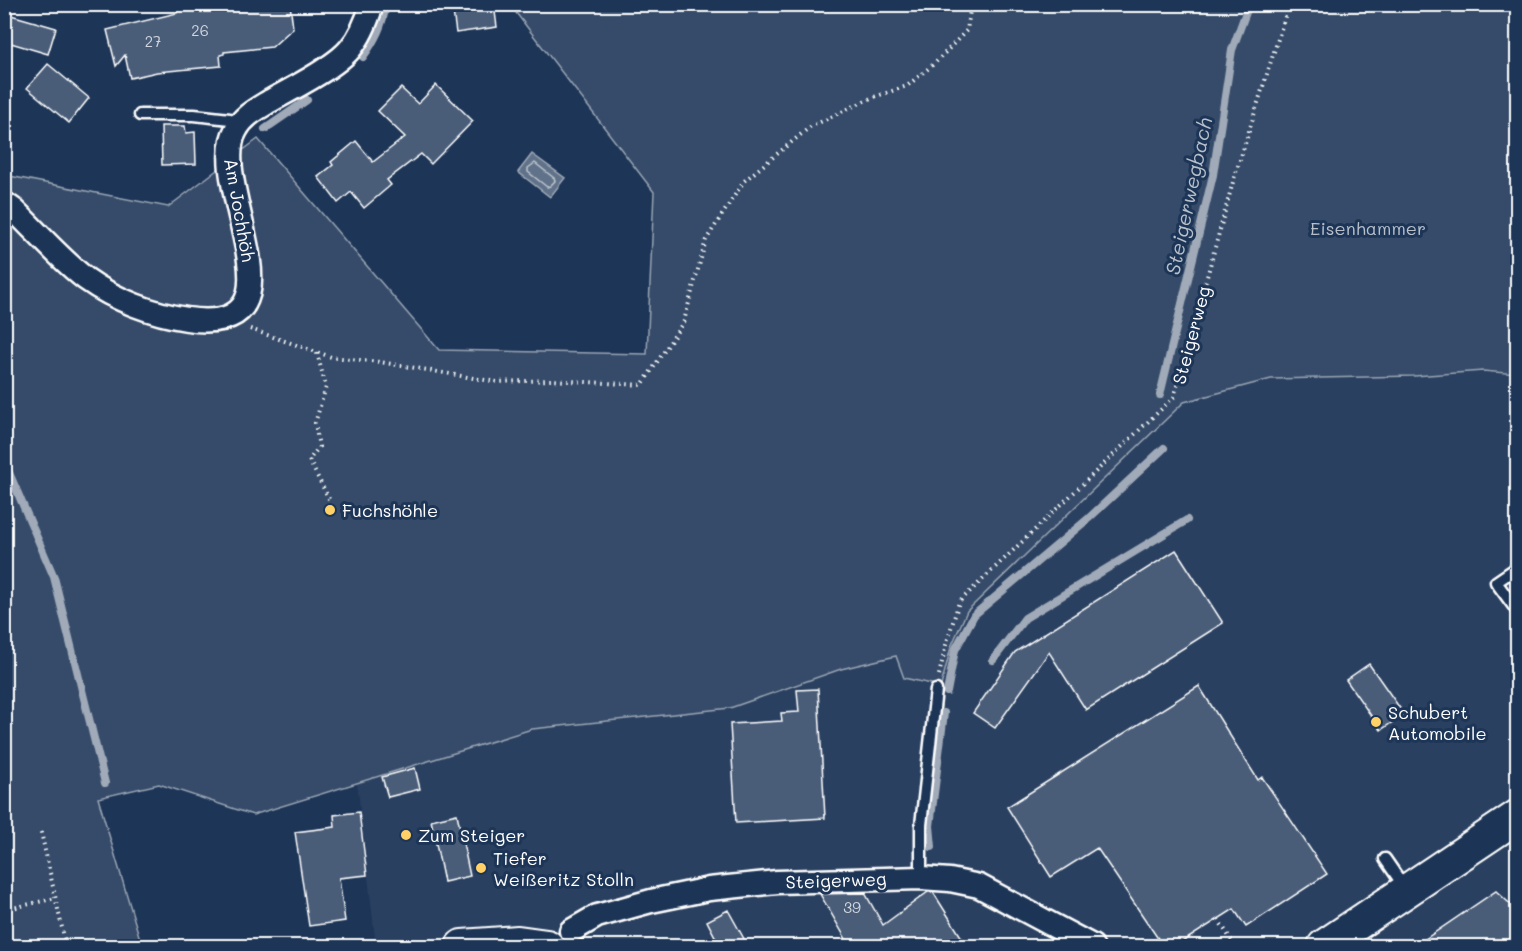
<svg xmlns="http://www.w3.org/2000/svg" width="1522" height="951" viewBox="0 0 1522 951" font-family="Mali,sans-serif">
<style>
.built{fill:#2a4161}
.green{fill:#364b69;stroke:#9aa5b4;stroke-width:1.5}
.water{fill:#617289;stroke:#a0aab8;stroke-width:1.5}
.lines{fill:none;stroke-linecap:round;stroke-linejoin:round}
.shore{stroke:#c0c7d0;stroke-width:1.5}
.stream{stroke:#a0aab8;stroke-width:8}
.building{fill:#4a5d79;stroke:#fff;stroke-width:1.5}
.service-casing{stroke:#fff;stroke-width:15}
.minor-casing{stroke:#fff;stroke-width:27}
.secondary-casing{stroke:#fff;stroke-width:36}
.path{stroke:#fff;stroke-width:4;stroke-dasharray:1.5 4.5;stroke-linecap:butt}
.service{stroke:#1d3557;stroke-width:10}
.minor{stroke:#1d3557;stroke-width:22}
.secondary{stroke:#1d3557;stroke-width:32}
.poi-dot{fill:#ffd166;stroke:#1d3557;stroke-width:2}
.labels{text-anchor:middle;dominant-baseline:central;stroke-width:6;stroke-linejoin:round;paint-order:stroke}
.number-label{font-size:15px;fill:#d2d6de}
.street-label{font-size:18px;fill:#fff;stroke:#1d3557}
.park-label{font-size:18px;fill:#b9c0ca;stroke:#1d3557}
.poi-label{font-size:18px;fill:#fff;stroke:#1d3557;text-anchor:start}
.water-label{font-size:20px;font-style:italic;fill:#b8c0ca;stroke:#1d3557}
</style>
<rect width="100%" height="100%" fill="#1d3557"/>
<filter id="ink" filterUnits="userSpaceOnUse"><feTurbulence type="fractalNoise" baseFrequency=".0167" numOctaves="2"/><feDisplacementMap in="SourceGraphic" scale="12" xChannelSelector="R" yChannelSelector="G"/><feConvolveMatrix kernelMatrix="1 2 1 2 8 2 1 2 1" color-interpolation-filters="sRGB"/></filter>
<g filter="url(#ink)">
<path class="built" d="M1357 356 1517 374V799L1375 895 1312 935 1292 946H376L357 782 532 729 730 708 841 669 896 656 941 686 951 647 967 611 1184 402Z
M1517 834V946H1351Z"/>
<path class="green" d="M510 5H1517V374L1483 371 1414 376 1271 379 1184 402 967 611 951 647 941 686 904 678 896 656 841 669 730 708 532 729 253 815 159 784 98 798 142 946H5L4 175 168 207 258 139 439 350 647 354 654 192Z"/>
<path class="water" d="M532 154 565 178 550 197 518 172Z"/>
<g class="lines">
<path class="shore" d="M535 163 554 178 555 181 550 186 547 187 528 172V168Z"/>
<path class="stream" d="M363 57C375 40 383 25 386 4
M265 129 307 100
M1160 395 1213 175 1232 50 1249 4
M4 461 54 577 105 783
M993 660 1025 618 1187 520
M947 692 955 650 974 615 1089 518 1164 448
M932 847 930 826 944 713"/>
</g>
<path class="building" d="M232 4H290L293 28 272 47 224 52V54L220 55 221 66 157 72 130 78 125 55 116 66 107 30 177 13V10Z
M452 4H494L497 27 456 33Z
M4 13 56 28 48 54 4 41Z
M48 64 89 98 69 123 27 88Z
M436 85 473 121 431 164 421 154 387 180 391 185 364 208 351 192 338 203 318 177 333 165 331 162 356 141 373 162 405 137 378 111 401 88 418 104Z
M161 126H185L186 133 195 132 196 164 162 165Z
M1176 550 1223 623 1086 710 1049 652 995 728 973 713 1015 652Z
M1369 664 1404 714 1381 730 1346 680Z
M1199 686 1258 780 1262 777 1327 874 1246 927 1234 909 1176 946H1163L1097 848 1051 877 1007 807Z
M818 689 825 818 736 823 730 724 782 721 781 713 799 712 797 690Z
M415 768 420 789 388 797 382 777Z
M359 812 367 875 339 878 345 921 309 926 295 832 335 827 334 815Z
M457 814 470 876 444 882 431 820Z
M1496 891 1518 911V946H1415Z
M928 892H933L967 946H850L820 894 865 893 883 925Z
M728 910 748 946H720L707 921Z"/>
<g class="lines">
<g class="service-casing">
<path id="service" d="M140 115H194L230 119 238 126
M1518 567 1496 582 1518 612
M1385 859 1405 888
M921 878V825L936 690"/>
</g>
<g class="minor-casing">
<path id="minor" d="M4 203 14 210C36 231 62 261 86 279 115 300 153 314 187 319 314 337 205 183 236 130 243 116 257 109 270 101 292 89 335 67 350 49 361 36 367 21 372 4
M571 931 597 916 651 901 709 889 777 882 921 878 950 880 979 886 1092 946"/>
</g>
<g class="secondary-casing">
<path id="secondary" d="M462 946 518 942 547 946
M1324 946 1518 816"/>
</g>
<path class="path" d="M250 329 331 357 380 362 497 382 551 380 642 385 684 321 706 240 744 181 810 127 871 98 907 86 935 63 967 30 971 4
M317 353 326 387 315 423 319 447 309 460 329 499
M939 675 946 645 959 602 1174 397 1233 182 1289 4
M41 832 66 946
M4 910 56 898
M1218 919 1235 946"/>
<use href="#service" class="service"/>
<use href="#minor" class="minor"/>
<use href="#secondary" class="secondary"/>
</g>
</g>
<g class="poi-dot">
<circle cx="330" cy="510" r="6"/>
<circle cx="1376" cy="722" r="6"/>
<circle cx="406" cy="835" r="6"/>
<circle cx="481" cy="868" r="6"/>
</g>
<g class="labels">
<g class="number-label">
<text x="200" y="30">26</text>
<text x="153" y="41">27</text>
<text x="852" y="907">39</text>
</g>
<g class="street-label">
<text transform="translate(240 210) rotate(80)">Am Jochhöh</text>
<text transform="translate(1191 335) rotate(-75)">Steigerweg</text>
<text transform="translate(836 880) rotate(-2)">Steigerweg</text>
</g>
<g class="park-label">
<text x="1368" y="228">Eisenhammer</text>
</g>
<g class="poi-label">
<text x="342" y="510">Fuchshöhle</text>
<text x="1388" y="712">Schubert<tspan x="1388" dy="21">Automobile</tspan></text>
<text x="418" y="835">Zum Steiger</text>
<text x="493" y="858">Tiefer<tspan x="493" dy="21">Weißeritz Stolln</tspan></text>
</g>
<g class="water-label">
<text transform="translate(1188 196) rotate(-78)">Steigerwegbach</text>
</g>
</g>
<rect width="1522" height="951" fill="none" stroke="#1d3557" stroke-width="24"/>
<rect x="12" y="12" width="1498" height="927" fill="none" stroke="#fff" stroke-width="2" filter="url(#ink)"/>
</svg>
